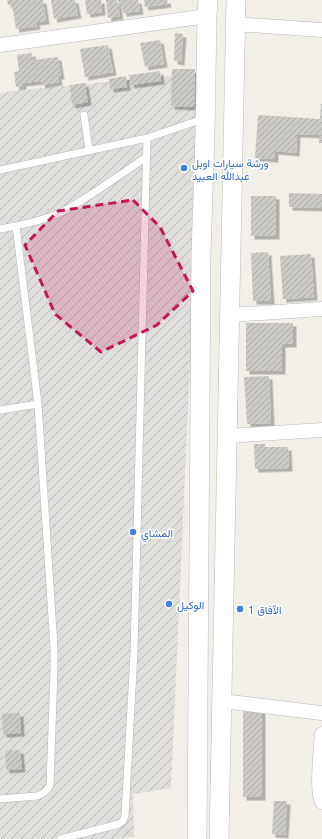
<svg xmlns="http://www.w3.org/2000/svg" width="322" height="839" viewBox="0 0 322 839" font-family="'Noto Sans',Vazirmatn,sans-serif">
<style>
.industrial{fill:url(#industrial-furrows)}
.building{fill:url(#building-hatch);filter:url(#shadow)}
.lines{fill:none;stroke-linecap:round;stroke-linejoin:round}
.lane-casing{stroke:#b5b8bc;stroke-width:8}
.street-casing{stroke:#b5b8bc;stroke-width:15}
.secondary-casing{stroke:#b6babf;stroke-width:20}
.lane{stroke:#fff;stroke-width:7}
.street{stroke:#fff;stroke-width:14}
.secondary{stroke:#fff;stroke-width:19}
.marked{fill:#c2185b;fill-opacity:0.2;stroke:#c2185b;stroke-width:3;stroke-dasharray:8 5;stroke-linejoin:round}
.shop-dot{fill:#3f7fe0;stroke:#fff;stroke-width:1.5}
.labels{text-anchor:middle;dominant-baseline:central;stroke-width:3;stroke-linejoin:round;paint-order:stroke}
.shop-label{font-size:11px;fill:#366cbe;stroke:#fff;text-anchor:start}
</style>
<defs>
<pattern id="industrial-furrows" width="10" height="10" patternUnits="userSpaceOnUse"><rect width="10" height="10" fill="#e0deda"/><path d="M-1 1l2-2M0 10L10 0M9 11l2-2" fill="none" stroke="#b9b8b5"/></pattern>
<pattern id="building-hatch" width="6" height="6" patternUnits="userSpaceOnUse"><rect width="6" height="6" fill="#cccac5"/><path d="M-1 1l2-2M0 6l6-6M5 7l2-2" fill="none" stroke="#a9a8a4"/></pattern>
<filter id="shadow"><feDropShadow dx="3.5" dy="3.5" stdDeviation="0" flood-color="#0004"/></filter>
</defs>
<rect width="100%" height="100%" fill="#f1efe8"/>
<path class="industrial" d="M203 73 171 788 133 794 134 837 111 839H0V93L21 90Z"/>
<path class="building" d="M7 0H43L46 21 36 22 37 26 16 29 12 4 8 5Z
M51 0H75L78 15 54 19Z
M85 0H101L102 12 87 14Z
M106 0H117L120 16 108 18Z
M118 0H138L140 11 123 13 122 7H120Z
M144 0H167L168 4 145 7Z
M175 33 183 34 181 62 174 61Z
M160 40 164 64 145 67 140 43Z
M108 45 113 72 85 77 80 49Z
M32 53 33 60 58 57 61 76H58L59 82 42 85 41 81 23 83V86L16 87 14 72 19 71 17 55Z
M172 69H195L194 107 171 106Z
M160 71 161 81 131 85 129 75Z
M126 76 127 87 110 89 109 79Z
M85 83 88 102 72 105 70 85Z
M321 104H322V143H319V135L297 134 296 153 275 151V159L255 158 258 115 320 119Z
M289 193 322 194V208L289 207Z
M251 196H276V236H251Z
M268 252 271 301H253L251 253Z
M311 254 314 297 283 299 280 256Z
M246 323H293V344H282V371H246Z
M269 376 271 423 247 424 244 377Z
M254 444H265V447H288L289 468 255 469Z
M243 710H262V797H243Z
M20 713 21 733 3 734 2 714Z
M20 750 22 769 6 770 5 751Z
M274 801H287L285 835 272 834Z"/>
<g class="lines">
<g class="lane-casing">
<path id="lane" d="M84 115 89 150
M0 170 147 138 203 119
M0 229C21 225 42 221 62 212 91 196 119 176 146 157
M0 410 38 404
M0 799 37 796C43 794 47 791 50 785L54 671V647L38 404 16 226
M61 839 119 824 123 821 125 816 134 652 147 138"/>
</g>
<g class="street-casing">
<path id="street" d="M235 24 322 30
M0 45 207 16
M230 315 322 309
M227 436 322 430
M222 701 322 713
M322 734C321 747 316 793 322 802"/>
</g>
<g class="secondary-casing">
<path id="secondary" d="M197 839 201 254 205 135 207 16 208 0
M219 839 236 0"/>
</g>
<use href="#lane" class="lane"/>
<use href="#street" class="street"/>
<use href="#secondary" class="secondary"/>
</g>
<path class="marked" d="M133 200 160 227 193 291 157 325 101 352 55 314 25 245 58 211Z"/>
<g class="shop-dot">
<circle cx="184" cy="168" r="4"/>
<circle cx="133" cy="532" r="4"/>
<circle cx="169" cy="604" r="4"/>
<circle cx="240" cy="609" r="4"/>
</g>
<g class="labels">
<g class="shop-label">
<text x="192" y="162">ورشة سيارات اوبل<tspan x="192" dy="13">عبدالله العبيد</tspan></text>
<text x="141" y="532">المشاي</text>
<text x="177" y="604">الوكيل</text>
<text x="248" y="609">الآفاق 1</text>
</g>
</g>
</svg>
